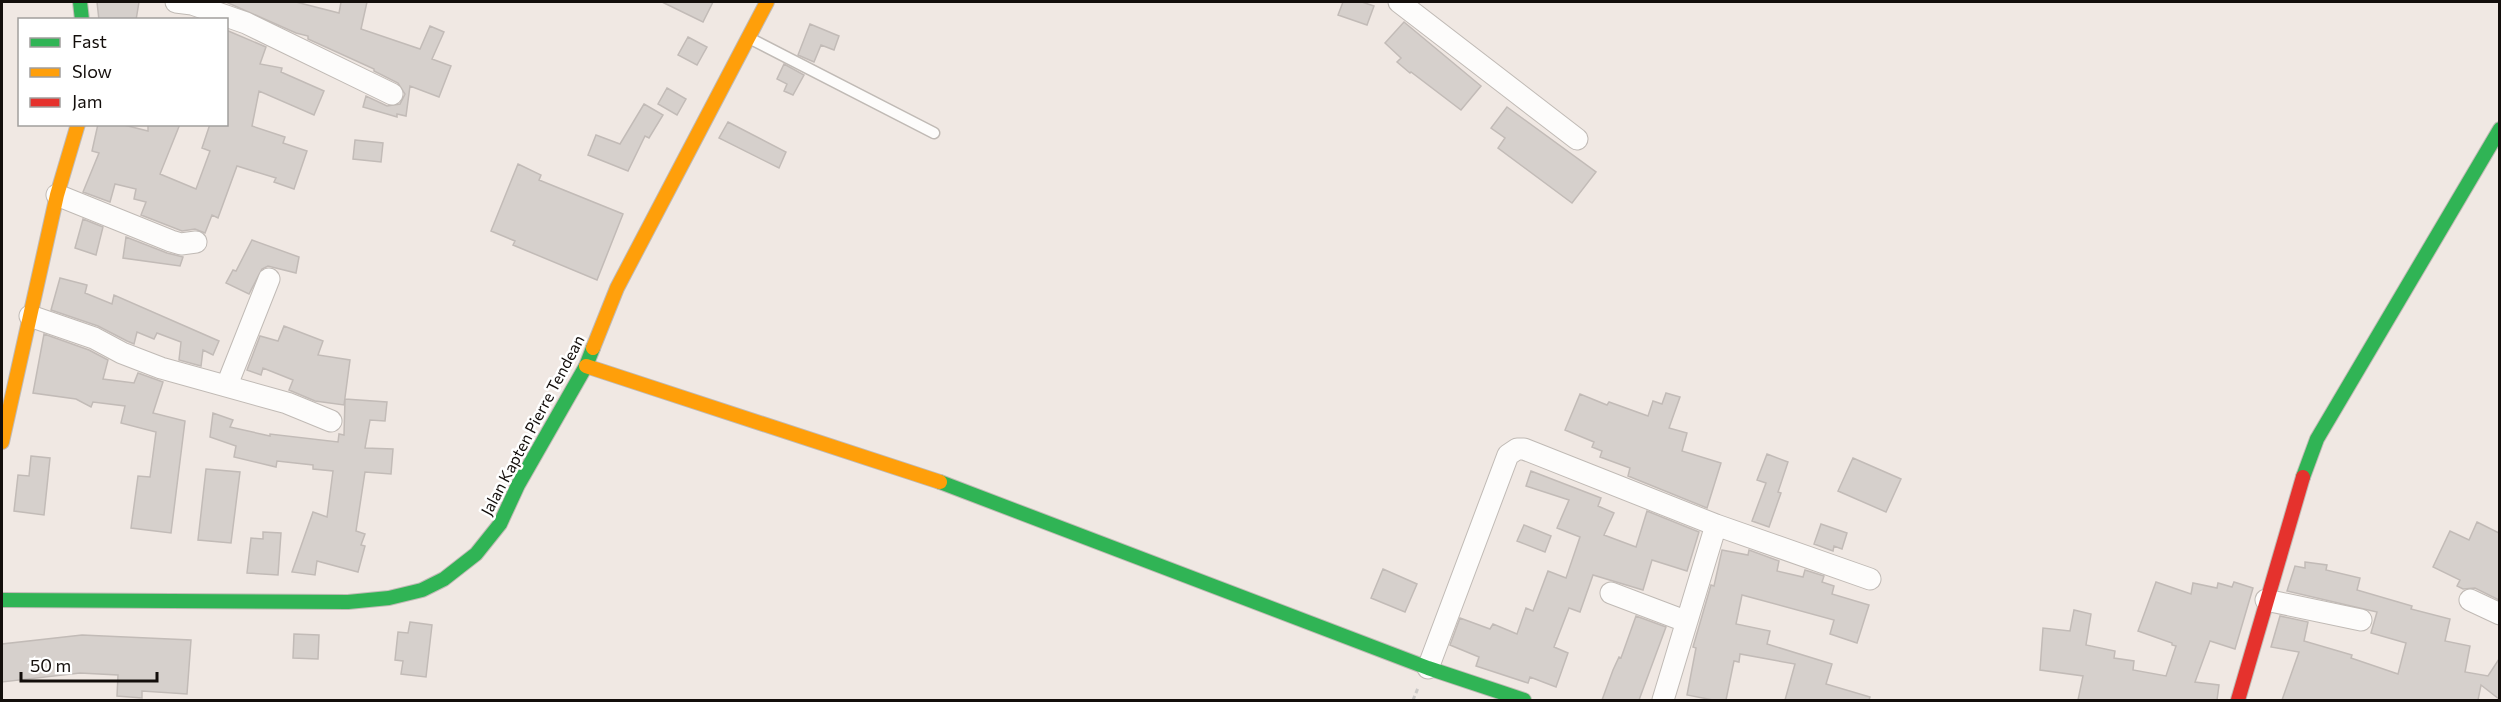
<svg xmlns="http://www.w3.org/2000/svg" width="2501" height="702" viewBox="0 0 2501 702" font-family="Commissioner,sans-serif">
<style>
.building{fill:#d6d0cc;stroke:#c2bbb7;stroke-width:1.5}
.lines{fill:none;stroke-linecap:round;stroke-linejoin:round}
.lane-casing{stroke:#c0bab5;stroke-width:13}
.street-casing{stroke:#c0bab5;stroke-width:23}
.fast-casing{stroke:#c0bab5;stroke-width:16}
.slow-casing{stroke:#c0bab5;stroke-width:16}
.jam-casing{stroke:#c0bab5;stroke-width:16}
.path{stroke:#ccc9c7;stroke-width:3;stroke-dasharray:4.5 3;stroke-linecap:butt}
.lane{stroke:#fdfcfb;stroke-width:10}
.street{stroke:#fdfcfb;stroke-width:21}
.fast{stroke:#30b455;stroke-width:14}
.slow{stroke:#ff9f0a;stroke-width:14}
.jam{stroke:#e5322d;stroke-width:14}
.labels{text-anchor:middle;dominant-baseline:central;stroke-width:5;stroke-linejoin:round;paint-order:stroke}
.street-label{font-size:16px;fill:#130e0b;stroke:#fff}
</style>
<rect width="100%" height="100%" fill="#f0e8e3"/>
<path class="building" d="M97 2H139L136 20H99Z
M226 2H296L339 13 341 2H367L361 29 420 49 430 26 444 32 432 59 451 66 439 97 410 86 406 116 397 114V117L363 107 366 96 387 106 400 104 405 94 398 83 374 71V69L308 39V36L296 33Z
M662 2H713L703 22Z
M1343 2H1362L1374 6 1367 25 1338 15Z
M1404 22 1481 86 1461 110 1411 72 1410 73 1397 62 1401 58 1385 43Z
M810 24 839 36 834 50 821 45 814 62 798 55Z
M226 30 266 47 260 64 282 68 281 72 324 91 314 115 259 91 252 126 285 137 283 143 307 151 294 189 274 182 276 178 237 166 218 218 212 215 205 233 195 229 182 231 141 215 146 202 134 199 136 189 115 184 110 202 83 192 99 153 92 151 98 124H120L148 131V124H180L160 174 196 189 210 151 202 148 210 124H226Z
M688 37 707 47 697 65 678 55Z
M784 64 804 75 793 95 784 91 787 84 777 79Z
M667 88 686 99 677 115 658 104Z
M644 104 663 115 649 138 645 136 628 171 588 155 596 135 620 144Z
M1507 107 1596 172 1572 203 1498 148 1505 138 1491 128Z
M728 122 786 152 779 168 719 138Z
M355 140 383 143 381 162 353 159Z
M518 164 541 175 539 180 623 214 597 280 513 245 515 241 491 231Z
M83 219 103 227 96 255 75 248Z
M126 237 167 253 183 257 180 266 123 258Z
M252 240 299 257 296 273 268 266 262 269 249 294 226 283 233 270 236 271Z
M60 278 87 285 85 293 112 304 114 295 219 341 213 355 203 350 201 366 179 360 181 342 157 333 154 339 137 332 134 344 127 341 98 326 51 310Z
M284 326 323 341 318 355 350 360 344 405 315 401 289 390 293 380 263 368 261 375 247 370 260 336 278 341Z
M44 334 89 350 108 360 103 379 134 383 138 373 163 382 153 413 185 421 171 533 131 528 138 476 150 477 156 432 121 423 125 406 93 402 91 407 76 399 33 393Z
M1666 393 1680 397 1669 428 1687 433 1682 451 1721 463 1707 508 1628 476 1630 468 1600 457 1602 451 1592 447 1594 442 1565 430 1580 394 1607 405 1609 402 1648 416 1653 401 1662 404Z
M345 399 387 402 385 421 370 420 365 448 393 449 391 474 365 472 356 531 365 534 361 545 365 546 358 572 317 561 315 575 292 572 313 512 327 517 333 471 313 469V465L277 461 276 467 234 457 236 446 210 437 213 413 233 420 230 427 270 436V434L338 442 339 434 344 435Z
M1767 454 1788 462 1778 492 1781 493 1769 527 1752 521 1766 483 1757 480Z
M31 456 50 458 44 515 14 511 18 475 29 476Z
M1853 458 1901 479 1886 512 1838 491Z
M206 469 240 472 231 543 198 540Z
M1531 471 1601 498 1598 506 1614 513 1604 535 1636 547 1647 511 1699 532 1687 571 1652 560 1643 590 1593 575 1580 612 1569 608 1554 647 1568 653 1556 687 1530 677 1528 683 1476 666 1479 657 1450 645 1460 618 1490 629 1493 624 1517 634 1526 608 1533 611 1548 571 1566 578 1580 537 1557 528 1569 500 1526 486Z
M2477 522 2499 533V600L2475 588 2463 589 2457 586 2460 580 2433 567 2450 531 2469 540Z
M1821 524 1847 533 1842 549 1834 546 1833 551 1814 544Z
M1524 525 1551 536 1545 552 1517 541Z
M263 532 281 533 278 575 247 573 251 538 263 539Z
M1722 550 1748 555 1749 550 1779 561 1777 571 1803 577 1805 570 1824 576 1822 582 1834 586 1832 594 1869 605 1857 643 1830 634 1834 620 1742 595 1736 624 1770 631 1767 644 1832 664 1826 684 1870 697 1869 700H1785L1795 664 1740 654 1739 662 1734 661 1726 700H1713L1687 695 1696 648 1693 647 1711 585 1714 586Z
M2305 562 2327 565 2326 570 2360 578 2357 590 2412 606 2411 609 2450 619 2445 641 2470 646 2465 672 2488 676 2499 659V699L2481 685 2478 700H2282L2299 652 2271 647 2280 616 2308 622 2304 641 2352 655 2351 658 2398 674 2406 643 2371 633 2377 612 2287 591 2295 566 2305 568Z
M1383 569 1417 584 1405 612 1371 598Z
M2156 582 2191 594 2193 583 2217 588 2218 583 2232 587 2234 582 2253 588 2235 649 2210 641 2195 682 2219 685 2217 700H2078L2083 676 2040 670 2043 628 2070 631 2074 610 2091 614 2086 645 2115 651 2114 658 2134 661 2133 670 2166 676 2176 646 2172 645V643L2138 631Z
M1636 616 1666 627 1639 700H1602L1613 670 1619 657 1621 658Z
M410 622 432 625 426 677 401 674 403 661 395 660 398 632 408 633Z
M294 634 319 635 318 659 293 658Z
M82 635 191 640 187 694 142 691V698L117 696 118 675 80 673 2 682V644Z"/>
<g class="lines">
<g class="lane-casing">
<path id="lane" d="M751 39 934 133"/>
</g>
<g class="street-casing">
<path id="street" d="M176 2 192 4 246 23 392 94
M1399 2 1577 139
M57 195 171 241 181 244 196 242
M30 316 94 338 122 353 161 368 287 403 331 421
M227 385 269 279
M1611 593 1685 621
M2266 600 2361 620
M2470 600 2500 614
M1428 668 1508 455 1517 449H1524L1716 525 1870 579
M1663 700 1716 525"/>
</g>
<g class="fast-casing">
<path id="fast" d="M80 2 82 20
M2303 477 2317 439 2500 129
M940 482 1428 668 1524 700
M2 600 348 602 389 598 422 590 444 579 476 554 500 524 518 485 586 366 593 348"/>
</g>
<g class="slow-casing">
<path id="slow" d="M593 348 617 288 767 2
M586 366 940 482
M2 442 57 195 78 124"/>
</g>
<g class="jam-casing">
<path id="jam" d="M2238 700 2303 477"/>
</g>
<path class="path" d="M1413 700 1418 688"/>
<use href="#lane" class="lane"/>
<use href="#street" class="street"/>
<use href="#fast" class="fast"/>
<use href="#slow" class="slow"/>
<use href="#jam" class="jam"/>
</g>
<g class="labels">
<g class="street-label">
<text transform="translate(532 425) rotate(-62)">Jalan Kapten Pierre Tendean</text>
</g>
</g>
<rect width="2501" height="702" fill="none" stroke="#130e0b" stroke-width="6"/>
<rect x="18" y="18" width="210" height="108" fill="#ffffff" stroke="#a19f9d" stroke-width="1.5"/>
<rect x="30" y="38" width="30" height="9" fill="#30b455" stroke="#a19f9d" stroke-width="1.5"/>
<text x="72" y="48" font-size="18" fill="#130e0b">Fast</text>
<rect x="30" y="68" width="30" height="9" fill="#ff9f0a" stroke="#a19f9d" stroke-width="1.5"/>
<text x="72" y="78" font-size="18" fill="#130e0b">Slow</text>
<rect x="30" y="98" width="30" height="9" fill="#e5322d" stroke="#a19f9d" stroke-width="1.5"/>
<text x="72" y="108" font-size="18" fill="#130e0b">Jam</text>
<path d="M21 672v9h136v-9" fill="none" stroke="#130e0b" stroke-width="3"/>
<text x="30" y="672" font-size="18" fill="#130e0b" stroke="#ffffff" stroke-width="4.5" paint-order="stroke">50 m</text>
</svg>
